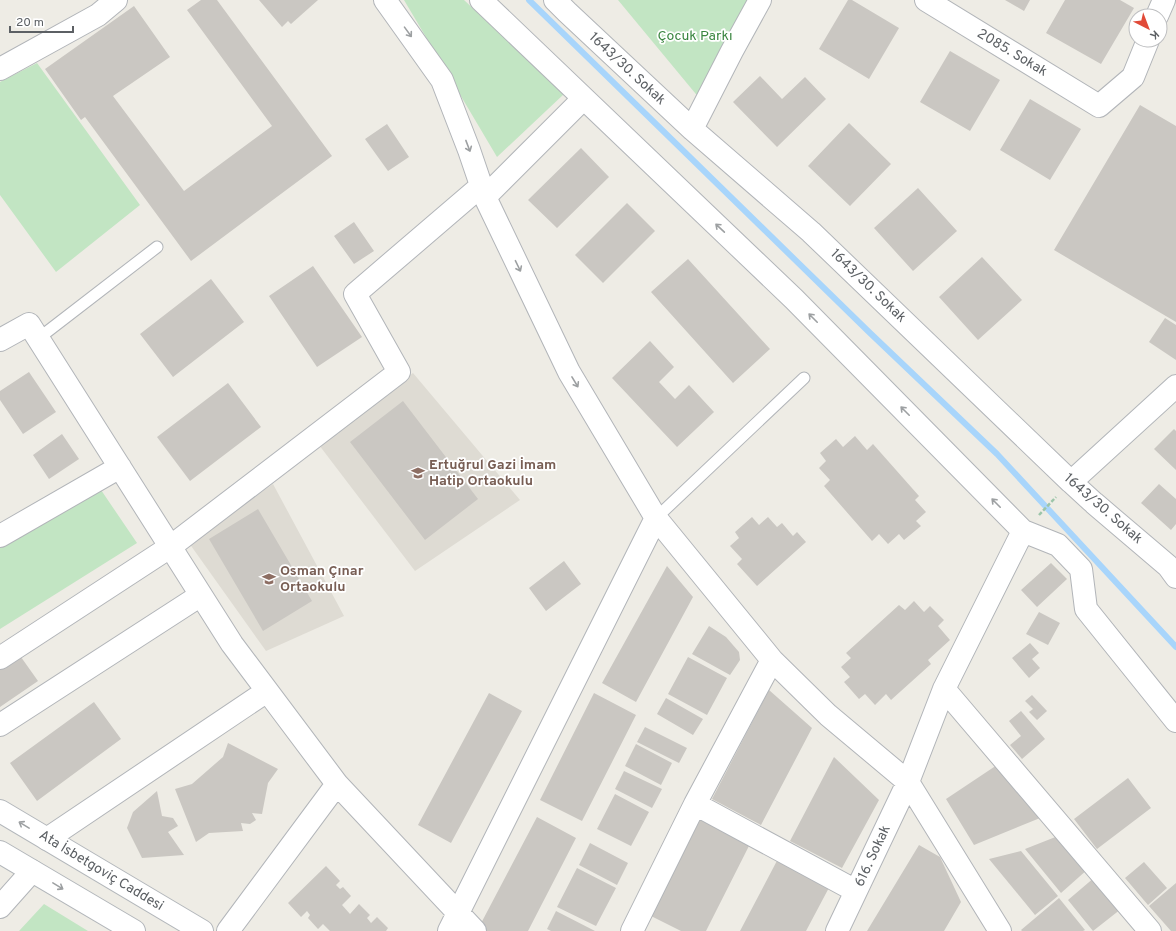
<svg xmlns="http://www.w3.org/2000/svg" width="1176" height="931" viewBox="0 0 1176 931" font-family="Overpass,sans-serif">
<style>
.education{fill:#dedbd3}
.green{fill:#c2e5c3}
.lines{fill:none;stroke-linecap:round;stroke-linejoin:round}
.stream{stroke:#a8d5fb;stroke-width:6}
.building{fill:#cac7c2}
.service-casing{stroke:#b2b5b9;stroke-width:13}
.minor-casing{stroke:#b2b5b9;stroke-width:24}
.tertiary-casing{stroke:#b2b5b9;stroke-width:24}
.secondary-casing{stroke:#b3b7bb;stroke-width:24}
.path{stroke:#9cc5a9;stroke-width:2.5;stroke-dasharray:4 2;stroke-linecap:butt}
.service{stroke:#fff;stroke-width:11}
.minor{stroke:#fff;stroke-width:22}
.tertiary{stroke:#fff;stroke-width:22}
.secondary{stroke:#fff;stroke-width:22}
.oneway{stroke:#9da0a2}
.labels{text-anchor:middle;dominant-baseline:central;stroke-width:3.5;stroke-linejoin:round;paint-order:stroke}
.park-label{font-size:14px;fill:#3a8640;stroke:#fff}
.street-label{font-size:14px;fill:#5c6064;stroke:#fff}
.education-label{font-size:14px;font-weight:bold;fill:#785e54;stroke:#fff;text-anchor:start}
</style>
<rect width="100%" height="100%" fill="#eeece5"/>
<path class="education" d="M413 373 520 500 415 571 319 445Z
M273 484 344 616 266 651 189 543Z"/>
<path class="green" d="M404 0H464L564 94 497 157Z
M618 0H758L700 99Z
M37 63 140 205 56 272 0 195V82Z
M99 487 137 543 0 629V544Z
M44 904 88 931H19Z"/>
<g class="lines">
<path class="stream" d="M529 0 869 332 997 454 1176 647"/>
</g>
<path class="building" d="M201 0H217L332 156 191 261 85 117 81 120 45 69 134 6 170 57 113 96 184 191 272 126 187 10Z
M259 0H318L291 24 288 21 282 27Z
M848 0H852L899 28 869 79 819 49Z
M1005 0H1030L1024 11Z
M1065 0H1120L1134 8 1101 64 1046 33Z
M950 51 1000 80 970 131 920 102Z
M760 76 782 99 805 77 826 99 777 147 733 102Z
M1030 99 1081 129 1050 180 1000 150Z
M1140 105 1176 126V322L1054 250Z
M849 123 891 164 850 206 808 166Z
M387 124 409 157 388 171 365 139Z
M581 148 609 177 557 228 528 200Z
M918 188 957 231 913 271 874 228Z
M627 203 655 231 603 283 575 255Z
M354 222 374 251 354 264 334 236Z
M982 257 1022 300 978 340 939 297Z
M688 259 770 349 733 383 651 292Z
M313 266 362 337 317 367 269 296Z
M211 279 244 322 173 377 140 334Z
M1165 318 1176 325V360L1149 342Z
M650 341 674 367 659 382 675 399 689 385 714 412 677 447 612 378Z
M29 372 56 412 23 434 0 400V391Z
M228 383 261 427 190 481 157 437Z
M403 401 478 499 425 540 350 442Z
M1174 429 1176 431V470L1154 449Z
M62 434 79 459 49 479 33 455Z
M855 436 867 450 873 444 919 496 915 500 926 512 916 521 921 526 904 540 899 534 888 544 879 534 872 541 824 486 830 480 819 468 826 461 820 453 836 439 843 447Z
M1159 484 1176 499V524L1171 530 1141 503Z
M258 509 312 601 263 631 209 539Z
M752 517 759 525 768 517 777 527 782 523 793 536 797 532 806 542 757 586 737 564 742 559 730 546 739 538 735 532Z
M564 561 581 584 546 611 529 588Z
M1051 563 1067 579 1037 607 1021 590Z
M667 566 693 597 636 702 602 683Z
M914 601 924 612 930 606 944 620 938 626 950 640 928 660 931 664 891 700 886 694 875 705 865 694 859 699 844 682 850 677 841 667 851 658 846 653 899 605 905 610Z
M1039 612 1060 623 1048 645 1026 634Z
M709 626 726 637 739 652 740 660 730 675 692 654Z
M1030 643 1039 653 1032 659 1040 668 1029 678 1012 658Z
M16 650 38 681 0 707V661Z
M688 657 727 678 707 715 668 694Z
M769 690 812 728 761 825 712 799Z
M489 693 522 711 451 843 418 825Z
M594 693 636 715 582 821 540 800Z
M1032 695 1047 711 1037 720 1029 712 1033 709 1025 701Z
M666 698 703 719 693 735 657 714Z
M94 702 121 739 37 801 10 763Z
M1021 711 1045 739 1022 759 1010 745 1021 736 1009 721Z
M645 727 687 748 679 763 637 742Z
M228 743 278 769 268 783 262 814 252 813 256 820 250 824 241 823 243 831 209 833 196 842 175 789 192 784 223 757Z
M636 744 672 763 661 785 625 766Z
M834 757 879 800 842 868 790 841Z
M997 765 1045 816 974 845 946 799Z
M624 771 662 789 652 808 615 789Z
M1128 778 1151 808 1097 849 1074 819Z
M157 791 162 816 173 818 178 826 168 832 184 855 142 858 127 828 133 812Z
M615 794 649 812 631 846 597 829Z
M700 812 753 838 706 931H681L649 915Z
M537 817 576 838 528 931H482L478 929Z
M1058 836 1088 869 1061 893 1025 849Z
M590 843 628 863 617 885 579 865Z
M919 845 940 857 961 902 944 931H867Z
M1021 851 1058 896 1035 915 989 859Z
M780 855 832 882 806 931H740Z
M1144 862 1167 888 1148 905 1125 878Z
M326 866 340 881 336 885 340 889 343 887 351 896 342 905 350 914 359 904 370 915 367 918 371 923 377 917 388 928 386 931H330L323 924 318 929 308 918 310 915 307 911 301 917 288 903Z
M577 868 616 888 596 926 557 907Z
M1095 877 1121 909 1093 931 1068 900Z
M1176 883V931H1171L1149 906Z
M1059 898 1085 930 1083 931H1022L1021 930Z
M556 911 595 931H551L547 929Z"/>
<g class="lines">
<g class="service-casing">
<path id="service" d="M39 338 157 247
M656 518 804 378"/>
</g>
<g class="minor-casing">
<path id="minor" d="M385 0 442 80 469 150 485 197 569 372 656 518 772 660 828 715 908 782 1000 931
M481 0 794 299 1023 531 1058 545 1081 569 1086 609 1176 721
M555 0 567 12 692 129 811 232 1071 482 1094 503 1168 566 1176 577
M926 0 1099 106 1133 77 1148 40
M1157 16 1164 0
M692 129 732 51 760 0
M485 197 583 99
M0 340 29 324 232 644 337 784 475 931
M1071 482 1176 386
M0 536 120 467
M0 658 170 547 399 372 355 294 481 186
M944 689 1150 931
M0 725 201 595
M695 804 856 891
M47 839 267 691
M0 907 32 871
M228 931 337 784
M449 931 656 518
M632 931 695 804 772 660
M837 931 908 782 944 689 1023 531"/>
</g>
<g class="tertiary-casing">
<path id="tertiary" d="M0 69 98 15 116 0"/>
</g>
<g class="secondary-casing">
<path id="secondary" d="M0 811 202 931
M0 852 134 931"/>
</g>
<path class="path" d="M1039 515 1056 497"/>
<use href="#service" class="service"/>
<use href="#minor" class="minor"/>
<use href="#tertiary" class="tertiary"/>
<use href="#secondary" class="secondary"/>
</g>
<defs><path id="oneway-shaft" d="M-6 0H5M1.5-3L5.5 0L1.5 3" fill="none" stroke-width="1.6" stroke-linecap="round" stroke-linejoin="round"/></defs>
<g class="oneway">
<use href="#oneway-shaft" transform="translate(408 32) rotate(54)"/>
<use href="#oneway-shaft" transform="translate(468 146) rotate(69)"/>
<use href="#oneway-shaft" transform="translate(720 228) rotate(-137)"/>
<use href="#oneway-shaft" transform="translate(518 266) rotate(64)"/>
<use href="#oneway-shaft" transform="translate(813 318) rotate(-135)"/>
<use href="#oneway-shaft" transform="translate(575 382) rotate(59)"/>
<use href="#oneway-shaft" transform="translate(905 411) rotate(-135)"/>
<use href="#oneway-shaft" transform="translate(996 503) rotate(-135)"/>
<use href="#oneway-shaft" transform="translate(24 825) rotate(-149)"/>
<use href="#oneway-shaft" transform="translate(58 886) rotate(31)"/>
</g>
<defs>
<g id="school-bare" transform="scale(1.08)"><path d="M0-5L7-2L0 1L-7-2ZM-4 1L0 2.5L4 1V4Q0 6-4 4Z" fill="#8d6e63" stroke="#fff" stroke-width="2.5" paint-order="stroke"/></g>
</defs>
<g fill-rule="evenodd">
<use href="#school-bare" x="418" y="473"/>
<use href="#school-bare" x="269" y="579"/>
</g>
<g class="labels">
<g class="park-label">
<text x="695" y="36">Çocuk Parkı</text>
</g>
<g class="street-label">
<text transform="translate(1012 53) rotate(31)">2085. Sokak</text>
<text transform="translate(627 69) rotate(43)">1643/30. Sokak</text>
<text transform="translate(868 286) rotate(44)">1643/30. Sokak</text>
<text transform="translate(1103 509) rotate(41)">1643/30. Sokak</text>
<text transform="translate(873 856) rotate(-65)">616. Sokak</text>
<text transform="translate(101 871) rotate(31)">Ata İsbetgoviç Caddesi</text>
</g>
<g class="education-label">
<text x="429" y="465">Ertuğrul Gazi İmam<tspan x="429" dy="16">Hatip Ortaokulu</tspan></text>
<text x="280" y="571">Osman Çınar<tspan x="280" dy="16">Ortaokulu</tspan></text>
</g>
</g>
<g transform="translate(1148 28) rotate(138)"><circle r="19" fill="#ffffff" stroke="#bebfc1"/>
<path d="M0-3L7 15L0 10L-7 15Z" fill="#e14a38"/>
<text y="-6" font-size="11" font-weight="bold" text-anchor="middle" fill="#5c6064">K</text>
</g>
<path d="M10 26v6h63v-6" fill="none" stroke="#5c6064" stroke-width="2"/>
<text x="16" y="26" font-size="12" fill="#5c6064" stroke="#ffffff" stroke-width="3" paint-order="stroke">20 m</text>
</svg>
